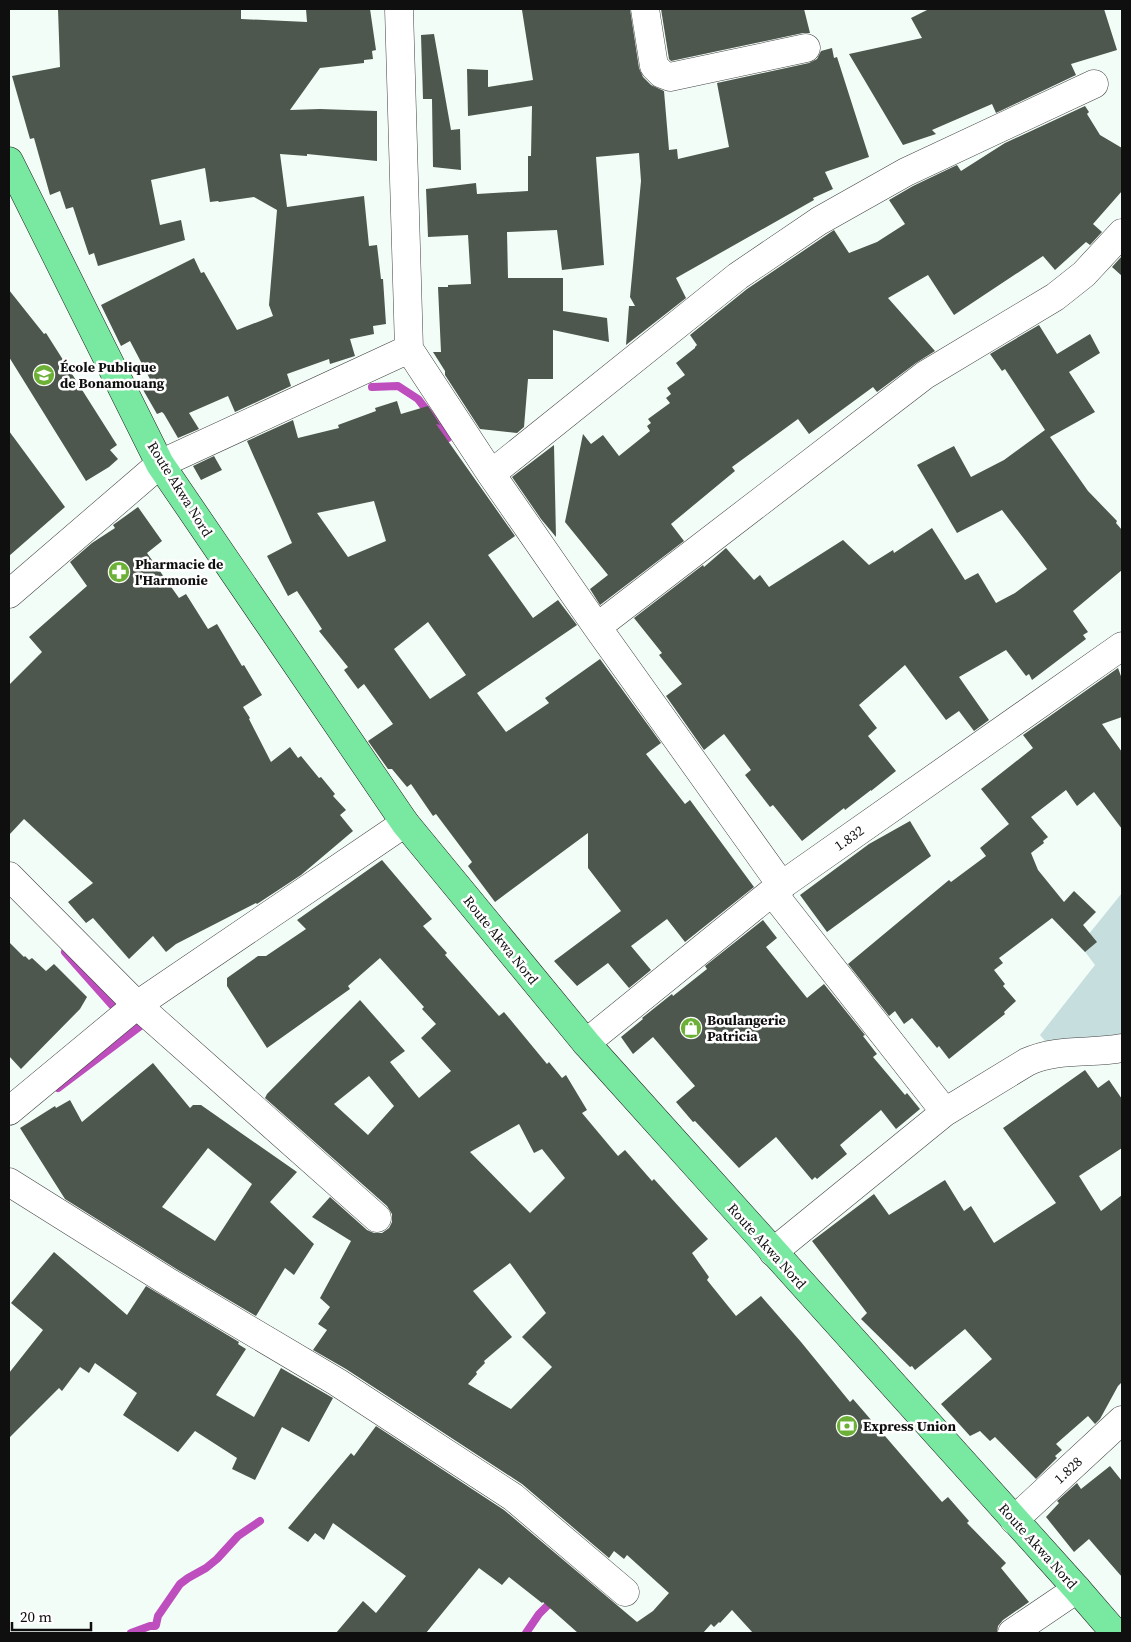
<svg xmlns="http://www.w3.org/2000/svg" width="1131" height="1642" viewBox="0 0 1131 1642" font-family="'Source Serif 4',serif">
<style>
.cemetery{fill:#c6dedd}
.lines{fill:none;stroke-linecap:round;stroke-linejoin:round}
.stream{stroke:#be4dbd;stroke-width:8}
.building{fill:#4d574d;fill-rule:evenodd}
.street-casing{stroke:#424242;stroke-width:29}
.primary-casing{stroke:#202020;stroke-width:29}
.street{stroke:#fff;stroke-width:28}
.primary{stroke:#79e8a1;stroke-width:28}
.labels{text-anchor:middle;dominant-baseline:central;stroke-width:5;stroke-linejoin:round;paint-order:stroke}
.poi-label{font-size:14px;font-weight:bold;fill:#0f0f0f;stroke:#fff;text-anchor:start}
.street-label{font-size:14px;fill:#0f0f0f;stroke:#fff}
</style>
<rect width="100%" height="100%" fill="#f3fdf8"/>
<path class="cemetery" d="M1122 893V1034L1101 1038 1047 1043 1040 1035 1095 965 1080 945Z"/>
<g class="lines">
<path class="stream" d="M372 387 398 386 418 399 448 438
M65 952 112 1005
M58 1088 147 1021
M156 1625 158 1616 180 1584 188 1578 206 1568 217 1559 238 1536 260 1521
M131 1633 150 1626H155
M526 1633 539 1614 553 1600"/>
</g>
<path class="building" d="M58 9H241V19L307 22 306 9H370L376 50 372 51 373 59 364 60V63L320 68 290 110 320 109 377 111V161L307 154V156L280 154 287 207 364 196 369 246 377 245 381 279H383L386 324 373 326 374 334 350 339 355 356 330 364 329 359 287 374 291 386 235 412 228 396 189 413 199 429 178 438 164 414 162 412 157 414 142 388 151 381 130 341 121 346 101 305 194 258 201 273 204 272 237 330 273 316 269 305 277 210 254 197 219 202 218 201 210 202 205 168 151 180 160 225 181 220 185 240 98 266 94 253 89 255 73 207 66 209 60 191 50 195 34 138 30 139 12 76 60 67Z
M535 9H630L639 68 643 77 651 85 664 91 669 150 677 149 678 159 729 147 717 83 809 63 817 59 821 51 832 48 834 58 837 57 869 157 825 172 833 189 813 198 814 200 676 278 686 298 626 345 629 306H635L630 297 641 181 639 153 596 157 604 265 562 270 557 230 507 232 508 278H563V311L607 318 609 342 553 330V379H528L524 427 517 433 480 429 445 375V371L433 352H441L438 287H448V285L471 284 468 235 428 237 426 189 476 183 477 194 528 191V156H531L532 106 468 116 467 69 488 70V87L533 80 522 10Z
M661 9H804L810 33H803L671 61 669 59Z
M929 9H1104L1117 50 1071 64 1076 75 996 113 992 104 932 130 936 134 903 145 849 54 922 38 911 18Z
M434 34 451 130 460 129 461 170 433 167 432 99H423L421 35Z
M1085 106 1089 112 1087 114 1100 135 1122 148V191L1093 224 1102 232 1090 245 1086 242 1055 270 1043 256 954 315 928 275 888 298 935 351 916 363 877 392 873 387 809 434 798 419 732 467 735 471 671 524 684 541 600 605 590 589 608 575 565 522 583 434 591 444 603 435 619 456 650 431 647 426 651 423 648 419 670 403 666 398 671 394 667 388 685 375 676 363 695 348V347L697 345 690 335 747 289 834 230 849 253 877 242 905 224 889 200 913 186 957 165 961 171 1005 143Z
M1122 256V276L1112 267Z
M9 290 44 334 46 333 117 445 110 450 118 459 109 467 86 481 9 357Z
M1039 325 1057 354 1090 334 1100 353 1069 372 1095 412 1050 437 1088 491 1117 521 1116 523 1122 530V570L1073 611 1088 632 1083 635 1086 639 1032 680 1029 674 1026 676 1006 650 959 677 989 720 974 731 959 711 946 720 905 665 859 705 877 728 868 736 896 771 871 791V790L845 810 844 808 802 841 773 805 770 807 745 775 751 770 724 734 704 750 666 696 682 684 659 655 662 653 634 618 703 565 704 567 726 548 754 580 760 575 769 587 843 540 869 565 893 550 894 553 932 528 965 580 978 573 996 603 1015 593 1047 569 1002 510 957 533 917 465 954 446 971 477 1004 460 1045 430 1005 369 1002 371 990 354Z
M397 401 401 414 428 406 440 425 436 424 515 536 488 555 533 618 558 600 577 625 477 693 506 732 549 703 545 698 600 659 661 743 646 754 685 804 690 800 754 887 685 942 667 919 631 946 651 970 629 988 608 963 577 986 554 961 621 911 588 868V833L495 902 468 866 472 862 436 814 433 816 411 784 407 787 392 769H388L368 741 393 724 364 684 358 689 344 670 348 667 319 631 322 629 297 591 288 596 267 556 292 543 247 441 293 420 298 438 339 428 338 425 376 411 375 408ZM374 501 386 541 348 557 317 513ZM428 622 466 675 430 699 394 649Z
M9 431 65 507 9 556Z
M554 445 556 537 541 519 512 477Z
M214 456 222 470 201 480 193 466Z
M138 507 162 541 147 553 179 598 186 594 208 629 217 624 242 666 244 665 262 695 243 707 250 718 249 719 271 762 290 747 298 758 301 756 319 778 321 777 335 794 333 796 346 810 340 815 353 831 301 875 257 904 256 903 176 944 166 952 153 936 129 959 93 918 86 923 68 902 93 883 24 819 9 835V685L42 652 29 637 87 586 70 562 92 543 115 528 113 525Z
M1118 668 1122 679V717L1102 724 1122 752V829L1094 792 1077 806 1066 790 1031 817 1048 837 1043 841 1044 843 1031 853 1038 870 1064 902 1074 891 1096 912 1083 925 1097 942 1085 952 1052 918 999 958 1003 963 994 970 1005 984 1003 986 1016 1001 1004 1012 1005 1014 949 1059 939 1046 937 1048 912 1018 904 1024 895 1011 889 1016 848 964 949 880 951 882 986 856 980 848 1009 824 981 789 1033 748 1023 735Z
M910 821 931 856 827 932 800 895 869 844Z
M382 860 432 919 423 926 447 953 445 955 499 1016 504 1012 547 1064 549 1062 562 1078 566 1075 587 1110 582 1113 618 1156 625 1150 652 1181 654 1179 708 1239 692 1253 709 1277 707 1280 736 1316 761 1296 801 1342 850 1402 853 1399 942 1502 948 1497 969 1521 967 1523 1006 1563 1001 1568 1029 1602 1003 1620 998 1626 997 1633H753L732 1610 720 1623 719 1622 714 1627 711 1624 703 1633H578L543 1602 542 1603 509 1577 502 1585 479 1568 426 1633H336L363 1601 376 1613 406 1576 333 1523 324 1540 315 1533 308 1542 288 1528 351 1453 354 1456 376 1426 504 1510 637 1622 653 1611 669 1593 627 1555 624 1559 614 1551 609 1558 522 1484 346 1369 313 1350 327 1330 318 1324 330 1307 320 1298 351 1241 312 1217 330 1197 367 1230 374 1233H382L389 1228 392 1222V1214L387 1206 265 1098 267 1094 360 1000 405 1051 390 1062 419 1098 451 1071 421 1038 436 1024 422 1009 424 1007 380 958 348 986 350 989 267 1048 227 986V978L258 956H266L306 929 297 920ZM369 1076 394 1106 368 1135 334 1104ZM519 1124 534 1153 542 1149 565 1178 530 1213 470 1152ZM510 1263 546 1313 522 1337 552 1367 511 1409 468 1384 477 1374 476 1372 485 1363 484 1361 512 1337 473 1291Z
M763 920 777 938 766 947 807 998 824 984 865 1035 863 1036 877 1054 873 1057 905 1095 907 1093 920 1109 896 1129 881 1110 840 1145 847 1154 817 1179 815 1177 812 1180 776 1137 739 1168 695 1121 693 1122 676 1102 695 1086 653 1037 633 1054 621 1037 643 1019 642 1018 672 994 673 996 707 969 705 966Z
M9 942 24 957 25 956 29 960 32 958 46 971 54 964 87 997 80 1009 21 1069 9 1056Z
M153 1063 190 1108 193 1105H201L297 1172 270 1202 314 1244 294 1275 285 1268 256 1316 178 1270 65 1199 20 1128 55 1106 56 1108 70 1100 82 1122ZM208 1148 252 1184 215 1241 162 1207Z
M1085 1070 1098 1088 1109 1080 1122 1099V1148L1079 1176 1101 1211 1122 1195V1382L1118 1386 1100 1419 1095 1424 1088 1416 1056 1444 1062 1450 1055 1456 1057 1458 1036 1479 995 1437 990 1441 980 1431 970 1436 941 1404 992 1359 965 1329 915 1370 912 1366 910 1367 861 1319 867 1313 812 1241 874 1194 889 1215 945 1180 964 1211 971 1206 994 1243 1056 1203 1003 1128Z
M54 1252 127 1315 146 1286 239 1342 238 1344 246 1349 216 1395 254 1417 281 1368 333 1398 309 1442 282 1427 255 1480 232 1469 237 1458 195 1431 178 1452 123 1415 137 1393 95 1363 89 1373 80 1367 62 1391 59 1388 9 1438V1373L43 1330 11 1303Z
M1110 1466 1122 1481V1577L1089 1539 1074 1552 1046 1517 1059 1503 1057 1501 1077 1483 1081 1489Z"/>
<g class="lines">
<g class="street-casing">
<path id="street" d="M399 9 409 349 491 474 597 627 782 886
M645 9 654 66 662 74 670 77 806 48
M491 474 738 276 819 221 906 172 1094 84
M9 594 160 464 409 349
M597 627 925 375 1055 297 1084 274 1122 233
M9 876 137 1005 377 1218
M772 892 945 1112
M586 1043 772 892 1122 646
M9 1111 137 1005 405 823
M9 1182 170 1283 337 1382 513 1497 625 1592
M773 1252 945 1112 1027 1062C1057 1048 1091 1054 1122 1048
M1014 1520 1122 1420
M1012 1633 1077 1589"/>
</g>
<g class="primary-casing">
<path id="primary" d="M9 161 160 464 405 823 586 1043 1077 1589 1115 1633"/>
</g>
<use href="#street" class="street"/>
<use href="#primary" class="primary"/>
</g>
<defs>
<g id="school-disc" transform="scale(1.125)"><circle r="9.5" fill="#6cb037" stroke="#fff"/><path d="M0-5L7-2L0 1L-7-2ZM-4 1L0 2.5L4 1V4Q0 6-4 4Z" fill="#fff"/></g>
<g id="pharmacy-disc" transform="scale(1.125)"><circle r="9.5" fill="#6cb037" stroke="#fff"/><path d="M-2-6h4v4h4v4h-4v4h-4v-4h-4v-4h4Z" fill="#fff"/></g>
<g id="shop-disc" transform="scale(1.125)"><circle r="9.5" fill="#6cb037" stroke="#fff"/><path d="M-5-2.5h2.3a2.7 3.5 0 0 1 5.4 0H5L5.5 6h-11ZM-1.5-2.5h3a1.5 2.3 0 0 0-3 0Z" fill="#fff"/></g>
<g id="bank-disc" transform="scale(1.125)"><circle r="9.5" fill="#6cb037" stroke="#fff"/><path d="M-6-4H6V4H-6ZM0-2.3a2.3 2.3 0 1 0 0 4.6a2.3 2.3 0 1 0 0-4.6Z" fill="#fff"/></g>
</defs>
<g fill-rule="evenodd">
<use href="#school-disc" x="44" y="375"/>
<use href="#pharmacy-disc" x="119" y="572"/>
<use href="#shop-disc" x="691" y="1028"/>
<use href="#bank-disc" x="847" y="1426"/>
</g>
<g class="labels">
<g class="poi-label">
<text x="60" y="367">École Publique<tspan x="60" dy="16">de Bonamouang</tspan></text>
<text x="135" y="564">Pharmacie de<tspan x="135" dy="16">l'Harmonie</tspan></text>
<text x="707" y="1020">Boulangerie<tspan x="707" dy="16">Patricia</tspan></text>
<text x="863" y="1426">Express Union</text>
</g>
<g class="street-label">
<text transform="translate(180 489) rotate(58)">Route Akwa Nord</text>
<text transform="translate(849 838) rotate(-35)">1.832</text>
<text transform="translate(501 940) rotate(51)">Route Akwa Nord</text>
<text transform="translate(767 1246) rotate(48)">Route Akwa Nord</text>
<text transform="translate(1068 1470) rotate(-43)">1.828</text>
<text transform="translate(1038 1546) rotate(48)">Route Akwa Nord</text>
</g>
</g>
<rect width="1131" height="1642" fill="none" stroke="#0f0f0f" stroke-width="20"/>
<path d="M12 1622v8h79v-8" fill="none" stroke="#0f0f0f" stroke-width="2.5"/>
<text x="20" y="1622" font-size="15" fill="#0f0f0f" stroke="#ffffff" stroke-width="4" paint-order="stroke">20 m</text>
</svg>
